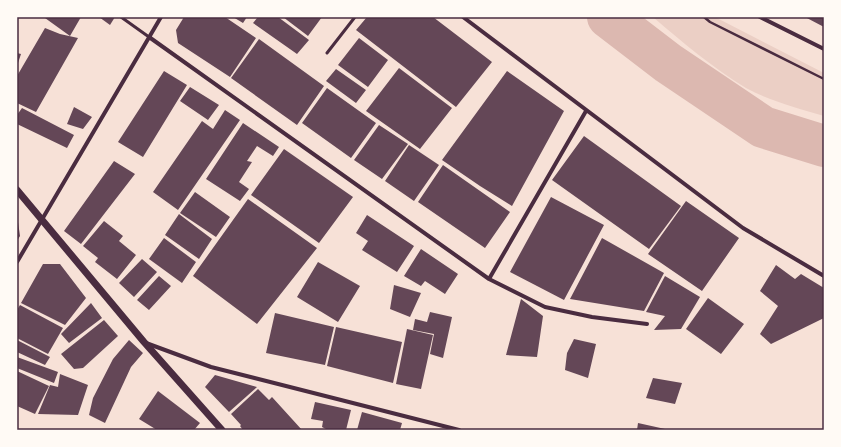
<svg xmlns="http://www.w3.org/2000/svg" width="841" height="447" viewBox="0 0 841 447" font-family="'Public Sans',sans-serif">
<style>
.green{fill:#ebcfc5}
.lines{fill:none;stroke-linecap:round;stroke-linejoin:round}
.river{stroke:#dcb8b0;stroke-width:42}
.building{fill:#644757}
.path{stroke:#4a2c40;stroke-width:2.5}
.service{stroke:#4a2c40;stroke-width:3}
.minor{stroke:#4a2c40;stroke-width:4}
.tertiary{stroke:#4a2c40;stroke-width:7}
.neatline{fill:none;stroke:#4a2c40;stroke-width:1.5}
</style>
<rect width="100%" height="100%" fill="#f7e1d7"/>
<path class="green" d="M653 17H715L824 73V116C798 108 770 101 746 88 713 68 682 42 653 17Z"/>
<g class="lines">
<path class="river" d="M608 17 668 63 763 127 824 146"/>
</g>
<path class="building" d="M45 17H81L70 36 45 18Z
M99 17H115L110 25Z
M184 17H225L256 38 230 77 178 43 176 30Z
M233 17H247L243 23Z
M258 17H278L309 40 297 54 253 23Z
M283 17H322L308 36Z
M367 17H433L492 62 456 107 356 30Z
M805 17H824V27Z
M45 28 60 34 78 38 36 112 17 103V76Z
M359 38 388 60 368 87 338 65Z
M259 39 324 86 297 125 231 78Z
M17 53 21 54 17 66Z
M399 68 452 108 420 149 366 111Z
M336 69 366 90 356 103 326 81Z
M164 71 187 85 143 157 118 142Z
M507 71 564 111 512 206 480 186 442 160Z
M190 87 219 105 208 120 180 101Z
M327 88 376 123 351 158 302 123Z
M74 107 92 117 83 129 67 124Z
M22 108 74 135 67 148 17 124V115Z
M225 110 240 120 178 210 153 192 202 121 213 129Z
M243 123 279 147 273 156 257 146 247 161 252 162 239 182 249 189 240 201 206 179Z
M379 125 408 144 382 179 354 160Z
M584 136 681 206 649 249 552 180Z
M409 145 439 165 414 201 385 181Z
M284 149 353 197 319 243 251 195Z
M114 161 135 174 81 244 64 231Z
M443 165 510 212 485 248 418 202Z
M195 192 230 217 216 237 180 213Z
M551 197 604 225 564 300 510 272Z
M248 199 317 248 257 324 193 276Z
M686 201 739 238 702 291 648 254Z
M179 214 212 239 199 259 165 235Z
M17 215 20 236 17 241Z
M367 215 414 246 397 272 362 250 368 241 356 233Z
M104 221 123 236 119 241 136 255 117 279 95 262 98 258 83 246Z
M164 238 196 262 182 283 149 259Z
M602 238 664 273 644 311 570 299Z
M421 249 458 274 445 294 425 281 421 286 404 276Z
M142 259 157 272 134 297 119 283Z
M318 262 360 286 338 322 297 297Z
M43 264H60L86 298 65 325 21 303Z
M776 265 795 279 801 274 824 288V318L771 344 760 334 778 306 760 291Z
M159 276 171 286 149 310 137 300Z
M665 276 700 297 681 329 654 330 665 316 646 312Z
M394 285 421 293 410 317 390 309Z
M708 298 744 324 721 354 686 329Z
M521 299 543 316 537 357 506 355Z
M91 303 102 318 69 343 61 334Z
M20 305 63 328 48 354 17 338V310Z
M430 312 452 317 443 358 430 354 434 334 413 330 415 319 427 322Z
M275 313 334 327 325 365 266 353Z
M104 320 118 336 83 368 74 369 61 354Z
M336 327 402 342 393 383 327 366Z
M407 329 433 335 421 389 396 384Z
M574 339 596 344 588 378 565 370 567 353Z
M17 340 50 357 45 365 17 352Z
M129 340 143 353 131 367 105 423 89 415 93 398 113 359Z
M17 357 58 372 54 383 17 368Z
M17 371 49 386 35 414 17 406Z
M60 374 88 385 78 415 38 414 50 385 58 387Z
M215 375 257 387 229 412 205 387Z
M653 378 682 383 675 404 646 398Z
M258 389 269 400 272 397 302 430H243L240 426 241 425 231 414Z
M158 391 200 423 194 430H157L139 419Z
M315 402 351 410 346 430H328L322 427 323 421 311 419Z
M362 412 402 423 400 430H357Z
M638 423 665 429V430H637Z"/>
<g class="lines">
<path class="path" d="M704 17 710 22 824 79"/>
<path class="service" d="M121 17 149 37
M327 53 355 17"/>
<path class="minor" d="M463 17 743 228 824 276
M760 17 824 49
M149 37 489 279 545 307 592 317 647 324
M17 262 161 17
M489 279 586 111
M146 343 211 367 459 430"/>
<path class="tertiary" d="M17 190 144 342 222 430"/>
</g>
<rect width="841" height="447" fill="none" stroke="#fffaf5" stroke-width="36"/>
<rect x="18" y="18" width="805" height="411" class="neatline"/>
</svg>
